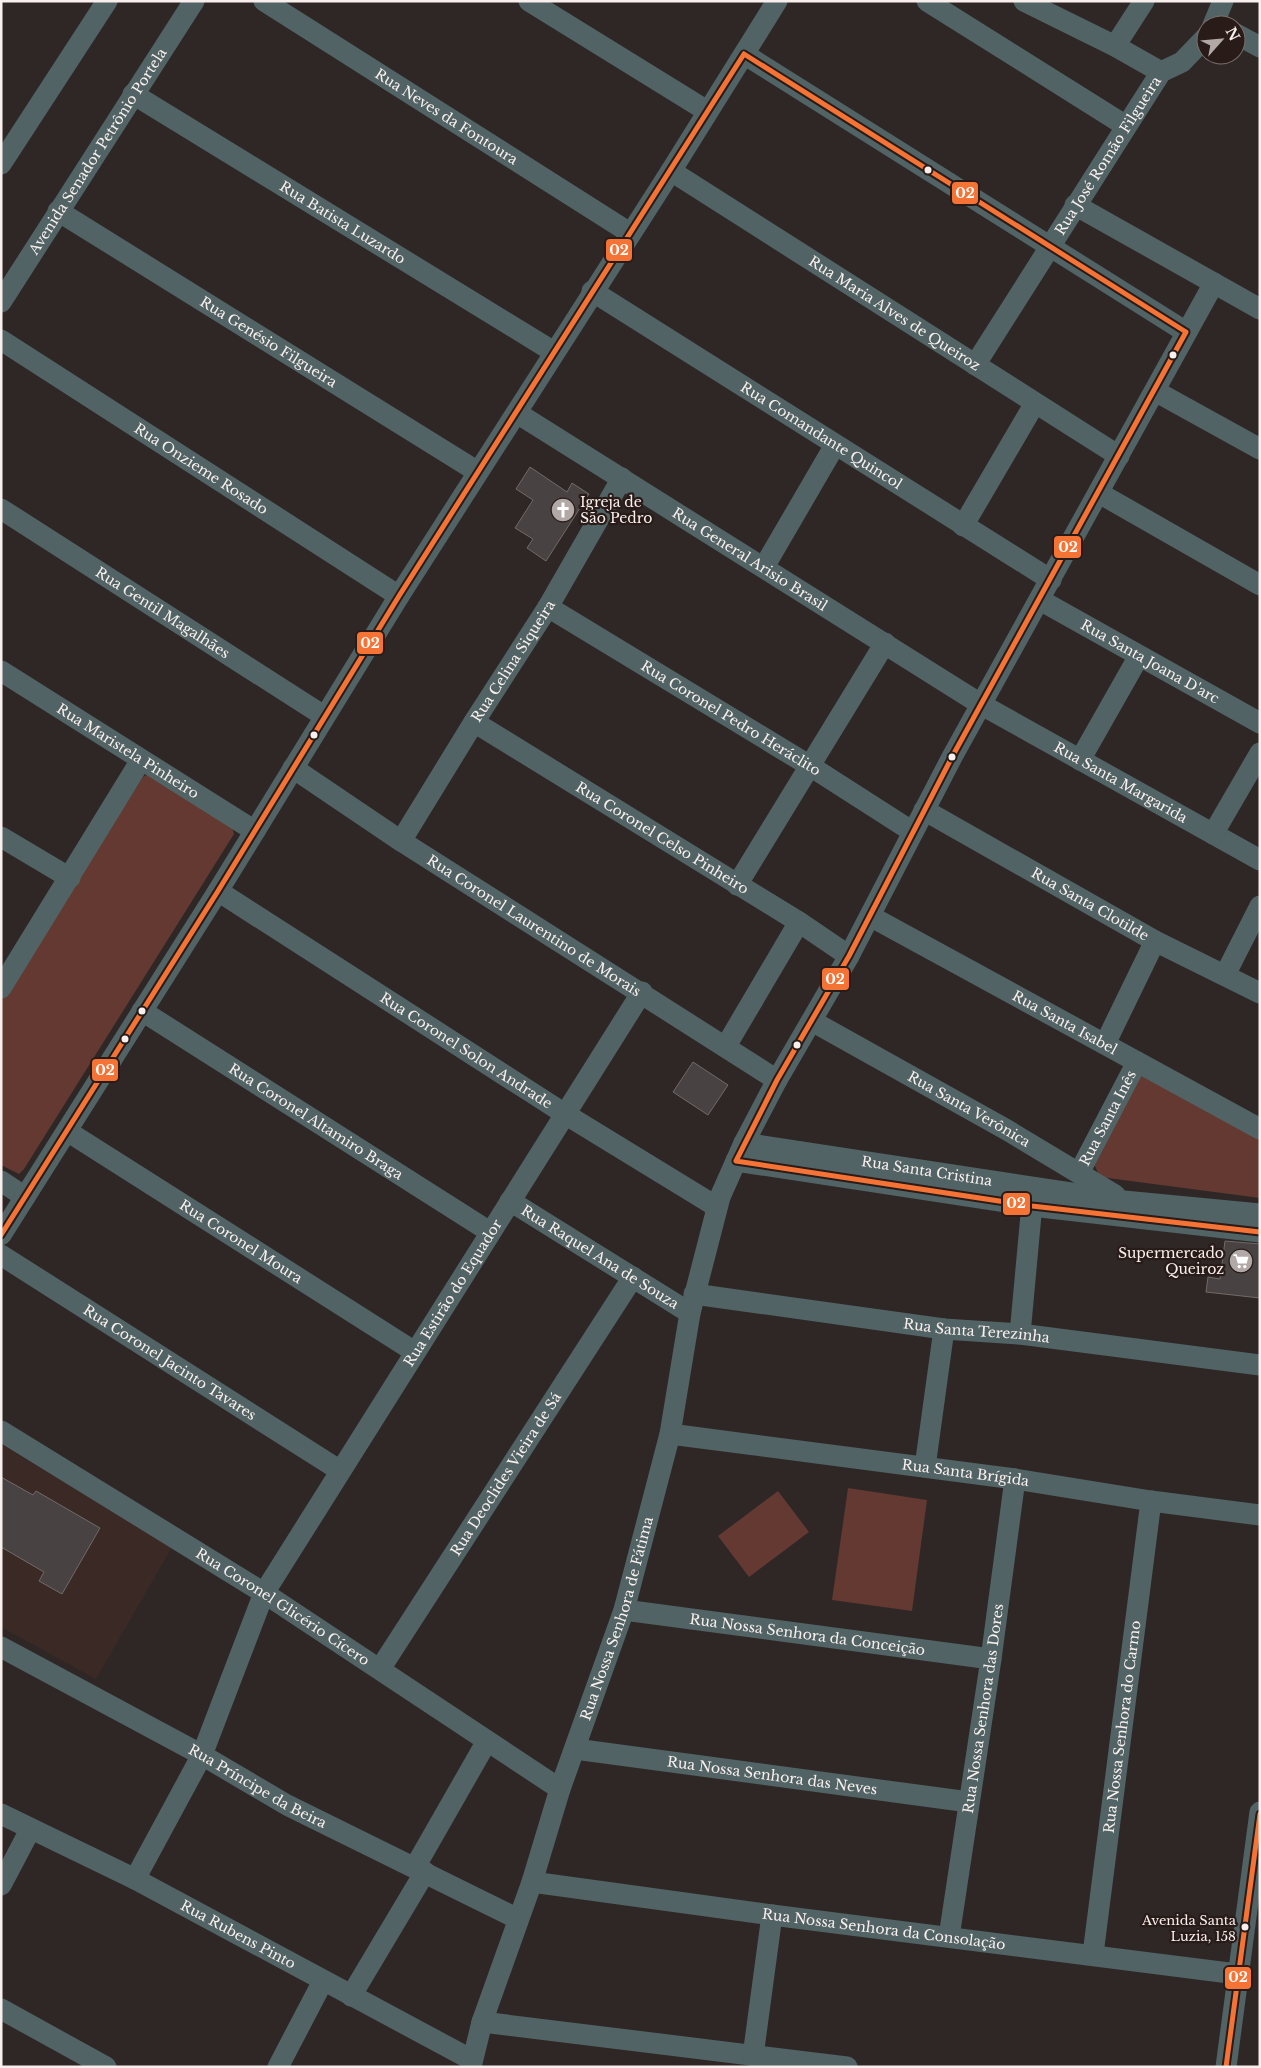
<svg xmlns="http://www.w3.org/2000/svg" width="1261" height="2068" viewBox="0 0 1261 2068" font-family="'Libre Baskerville',serif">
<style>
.built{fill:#3b2925}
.green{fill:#633932}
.building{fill:#494242;stroke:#716a69}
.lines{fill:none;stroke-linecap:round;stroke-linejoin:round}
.minor{stroke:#516364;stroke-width:21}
.bus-1-casing{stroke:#281b18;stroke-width:9}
.bus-1{stroke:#f57335;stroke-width:5}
.bus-dot{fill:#f9efed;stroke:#281b18;stroke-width:2}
.labels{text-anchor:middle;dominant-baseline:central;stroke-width:4.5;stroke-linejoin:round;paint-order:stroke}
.bus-label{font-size:13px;fill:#f9efed;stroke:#281b18;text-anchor:end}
.street-label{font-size:14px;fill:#f9efed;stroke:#281b18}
.poi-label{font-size:14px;fill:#f9efed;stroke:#281b18;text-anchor:start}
.line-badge{stroke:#281b18;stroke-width:2}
.badge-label{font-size:14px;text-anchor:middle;font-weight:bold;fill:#fff}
</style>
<rect width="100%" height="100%" fill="#2e2726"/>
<path class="built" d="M1 1444 172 1547 96 1679 1 1627Z"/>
<path class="green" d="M150 773 232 827 234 834 24 1169 19 1174 1 1165V999L138 785 143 777Z
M1139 1071 1260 1139V1198L1100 1177 1093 1162Z
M848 1488 927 1500 912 1611 832 1600Z
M778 1491 809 1532 749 1577 718 1536Z"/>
<path class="building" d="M530 467 567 492 572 483 589 494 546 561 527 548 533 539 515 528 533 500 516 489Z
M693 1062 728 1085 708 1115 673 1092Z
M1225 1241 1260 1244V1298L1206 1292 1208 1277 1220 1279Z
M1 1477 33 1495 36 1491 100 1528 62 1594 39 1581 44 1572 1 1547Z"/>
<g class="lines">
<g class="minor">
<path id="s1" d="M264 1 630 233"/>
<path d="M529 1 707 111"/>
<path d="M927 1 1126 126"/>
<path d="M1024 1 1115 46 1161 72"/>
<path d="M1213 25 1223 1"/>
<path d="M1236 34 1260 47"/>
<path d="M1115 46 1144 1"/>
<path d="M744 54 1186 332"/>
<path id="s2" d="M133 94 554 352"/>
<path d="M1 164 107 1"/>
<path id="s3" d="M671 171 1119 456"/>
<path d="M1075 205 1260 309"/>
<path id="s4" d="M58 211 478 472"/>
<path id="s5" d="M592 291 1051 580"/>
<path id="s6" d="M1 302 194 1"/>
<path id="s7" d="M1 340 399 596"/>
<path id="s8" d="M975 365 1161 72 1182 62 1206 37"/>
<path d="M1155 391 1260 449"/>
<path id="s9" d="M517 413 982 705 1260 860"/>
<path d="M1099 493 1260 585"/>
<path id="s10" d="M1 509 324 716"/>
<path d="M963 526 1035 403"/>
<path d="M764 567 835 445"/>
<path id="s11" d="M1040 600 1260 723"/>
<path id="s12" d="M548 607 810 766 913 832"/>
<path id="s13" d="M1 671 255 831"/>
<path id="s14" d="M474 722 799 922 849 956"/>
<path d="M1080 760 1139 656"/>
<path id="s15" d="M293 768 401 841 777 1080"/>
<path id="s16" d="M924 810 1155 941 1260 993"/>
<path d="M1213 834 1260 753"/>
<path d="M1 837 70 878"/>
<path id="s17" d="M401 841 474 722 548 607 622 478"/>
<path d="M737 885 885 643"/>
<path id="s18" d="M218 891 565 1114 717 1207"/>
<path id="s19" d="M870 916 1260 1129"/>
<path d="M1225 975 1260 906"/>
<path d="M1 988 141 760"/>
<path id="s20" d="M142 1011 490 1232"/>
<path id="s21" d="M812 1021 1007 1130 1115 1195"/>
<path d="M1105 1044 1155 941"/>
<path d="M726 1046 799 922"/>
<path id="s22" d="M67 1131 415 1352"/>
<path id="s23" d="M744 1143 1124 1201 1260 1214"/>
<path d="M736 1161 1032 1206 1260 1232"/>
<path id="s24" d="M1079 1173 1137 1062"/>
<path d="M1 1181 25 1197"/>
<path id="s25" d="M510 1201 690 1313"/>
<path d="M1 1235 218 891 399 596 671 171 777 1"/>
<path id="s26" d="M1 1255 339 1470"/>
<path id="s27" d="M694 1294 944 1329 1020 1334 1260 1365"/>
<path d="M1020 1334 1033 1193"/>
<path id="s28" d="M1 1431 264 1593 560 1789"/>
<path id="s29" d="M670 1434 1015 1479 1151 1501 1260 1515"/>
<path d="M925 1467 944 1329"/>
<path id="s30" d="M624 1610 991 1659"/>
<path id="s31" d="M1 1647 202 1755 287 1805 518 1919"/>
<path id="s32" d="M380 1669 633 1277"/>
<path id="s33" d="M575 1749 969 1802"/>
<path id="s34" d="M1 1814 135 1879 472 2060"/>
<path d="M415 1867 487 1741"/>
<path id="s35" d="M135 1879 202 1755 264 1593 642 992"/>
<path id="s36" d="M532 1882 772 1915 1237 1974"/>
<path d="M1 1885 30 1830"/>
<path id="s37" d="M949 1937 991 1659 1015 1479"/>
<path id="s38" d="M1093 1954 1151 1501"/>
<path d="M351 1996 425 1872"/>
<path d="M1 2009 106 2067"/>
<path d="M482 2022 847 2067"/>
<path d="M753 2056 772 1915"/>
<path d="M278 2067 323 1981"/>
<path id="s39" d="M471 2067 482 2022 532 1882 560 1789 624 1610 670 1434 690 1313 720 1197 744 1143 777 1080 849 956 952 757 1214 283"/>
<path d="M1226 2067 1260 1812"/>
</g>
<g class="bus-1-casing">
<path id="bus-1" d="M744 54 1186 332
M1186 332 952 757 849 956 777 1080 736 1161 1032 1206 1260 1232
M1 1235 218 891 399 596 744 54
M1226 2067 1260 1814"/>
</g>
<use href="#bus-1" class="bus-1"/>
</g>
<defs>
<g id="church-disc" transform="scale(1.25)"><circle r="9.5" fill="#b2a9a7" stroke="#281b18"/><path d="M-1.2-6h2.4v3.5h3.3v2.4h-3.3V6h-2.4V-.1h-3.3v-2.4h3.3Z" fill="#fff"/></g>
<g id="supermarket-disc" transform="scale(1.25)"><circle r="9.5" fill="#b2a9a7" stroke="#281b18"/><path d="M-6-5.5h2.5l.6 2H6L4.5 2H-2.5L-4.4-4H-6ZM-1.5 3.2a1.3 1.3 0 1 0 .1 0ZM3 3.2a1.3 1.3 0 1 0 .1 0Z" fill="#fff"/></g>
</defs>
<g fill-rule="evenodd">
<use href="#church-disc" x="563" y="510"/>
<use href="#supermarket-disc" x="1241" y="1261"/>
</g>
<g class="bus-dot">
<circle cx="928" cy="170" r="4.5"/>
<circle cx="1173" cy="355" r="4.5"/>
<circle cx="314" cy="735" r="4.5"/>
<circle cx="952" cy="757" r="4.5"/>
<circle cx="142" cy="1011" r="4.5"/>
<circle cx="125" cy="1039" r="4.5"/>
<circle cx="797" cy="1045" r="4.5"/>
<circle cx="1245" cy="1927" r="4.5"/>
</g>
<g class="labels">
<g class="bus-label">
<text x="1236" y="1920">Avenida Santa<tspan x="1236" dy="16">Luzia, 158</tspan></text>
</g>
<g class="street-label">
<text stroke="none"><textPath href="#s1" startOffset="216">Rua Neves da Fontoura</textPath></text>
<text stroke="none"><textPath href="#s6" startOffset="179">Avenida Senador Petrônio Portela</textPath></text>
<text stroke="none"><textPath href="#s8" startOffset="248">Rua José Romão Filgueira</textPath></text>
<text stroke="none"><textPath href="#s2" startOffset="246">Rua Batista Luzardo</textPath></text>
<text stroke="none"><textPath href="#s3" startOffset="265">Rua Maria Alves de Queiroz</textPath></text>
<text stroke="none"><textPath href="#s4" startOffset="248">Rua Genésio Filgueira</textPath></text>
<text stroke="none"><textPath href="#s5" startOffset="271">Rua Comandante Quincol</textPath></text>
<text stroke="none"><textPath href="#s7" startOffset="238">Rua Onzieme Rosado</textPath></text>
<text stroke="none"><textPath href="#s9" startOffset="275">Rua General Arisio Brasil</textPath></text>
<text stroke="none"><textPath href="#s10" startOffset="192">Rua Gentil Magalhães</textPath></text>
<text stroke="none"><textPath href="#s17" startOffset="212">Rua Celina Siqueira</textPath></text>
<text stroke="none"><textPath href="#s11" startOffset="126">Rua Santa Joana D'arc</textPath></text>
<text stroke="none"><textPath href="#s12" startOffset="214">Rua Coronel Pedro Heráclito</textPath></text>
<text stroke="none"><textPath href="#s13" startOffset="150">Rua Maristela Pinheiro</textPath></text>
<text stroke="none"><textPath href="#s9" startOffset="708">Rua Santa Margarida</textPath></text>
<text stroke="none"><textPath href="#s14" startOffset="221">Rua Coronel Celso Pinheiro</textPath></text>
<text stroke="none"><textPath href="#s16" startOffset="191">Rua Santa Clotilde</textPath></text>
<text stroke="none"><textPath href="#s15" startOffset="288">Rua Coronel Laurentino de Morais</textPath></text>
<text stroke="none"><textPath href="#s19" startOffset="222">Rua Santa Isabel</textPath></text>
<text stroke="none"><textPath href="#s18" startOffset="295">Rua Coronel Solon Andrade</textPath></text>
<text stroke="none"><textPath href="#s21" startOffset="180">Rua Santa Verônica</textPath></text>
<text stroke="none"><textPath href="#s24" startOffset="62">Rua Santa Inês</textPath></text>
<text stroke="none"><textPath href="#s20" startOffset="206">Rua Coronel Altamiro Braga</textPath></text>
<text stroke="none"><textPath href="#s23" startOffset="185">Rua Santa Cristina</textPath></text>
<text stroke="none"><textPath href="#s22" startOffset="206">Rua Coronel Moura</textPath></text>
<text stroke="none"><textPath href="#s25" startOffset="106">Rua Raquel Ana de Souza</textPath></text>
<text stroke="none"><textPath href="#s35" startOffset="669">Rua Estirão do Equador</textPath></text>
<text stroke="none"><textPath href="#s27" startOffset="285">Rua Santa Terezinha</textPath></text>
<text stroke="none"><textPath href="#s26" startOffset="200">Rua Coronel Jacinto Tavares</textPath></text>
<text stroke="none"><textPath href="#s32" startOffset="232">Rua Deoclides Vieira de Sá</textPath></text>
<text stroke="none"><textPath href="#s29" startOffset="298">Rua Santa Brígida</textPath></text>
<text stroke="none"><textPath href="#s28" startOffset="332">Rua Coronel Glicério Cícero</textPath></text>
<text stroke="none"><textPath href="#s39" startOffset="472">Rua Nossa Senhora de Fátima</textPath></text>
<text stroke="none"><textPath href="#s30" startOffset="185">Rua Nossa Senhora da Conceição</textPath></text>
<text stroke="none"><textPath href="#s37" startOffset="231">Rua Nossa Senhora das Dores</textPath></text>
<text stroke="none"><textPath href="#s38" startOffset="229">Rua Nossa Senhora do Carmo</textPath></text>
<text stroke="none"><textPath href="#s33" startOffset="199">Rua Nossa Senhora das Neves</textPath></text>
<text stroke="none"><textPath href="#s31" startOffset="292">Rua Príncipe da Beira</textPath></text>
<text stroke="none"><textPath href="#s36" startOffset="355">Rua Nossa Senhora da Consolação</textPath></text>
<text stroke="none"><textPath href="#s34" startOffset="266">Rua Rubens Pinto</textPath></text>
</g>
<g class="poi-label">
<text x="580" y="502">Igreja de<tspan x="580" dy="16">São Pedro</tspan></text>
<text x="1224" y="1253" text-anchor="end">Supermercado<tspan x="1224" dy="16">Queiroz</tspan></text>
</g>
</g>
<g class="line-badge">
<rect x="951" y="181" width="28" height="24" rx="5" fill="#f57335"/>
<rect x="605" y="238" width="28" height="24" rx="5" fill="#f57335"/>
<rect x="1053" y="535" width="29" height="24" rx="5" fill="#f57335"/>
<rect x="356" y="631" width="28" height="24" rx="5" fill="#f57335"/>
<rect x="821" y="967" width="29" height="24" rx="5" fill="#f57335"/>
<rect x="91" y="1058" width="28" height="24" rx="5" fill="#f57335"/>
<rect x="1002" y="1192" width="29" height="24" rx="5" fill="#f57335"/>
<rect x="1224" y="1966" width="28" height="24" rx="5" fill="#f57335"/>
</g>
<g class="badge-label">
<text x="965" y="198">02</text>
<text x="619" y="255">02</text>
<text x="1068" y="552">02</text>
<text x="370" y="648">02</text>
<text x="835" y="984">02</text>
<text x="105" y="1075">02</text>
<text x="1016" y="1208">02</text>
<text x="1238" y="1982">02</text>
</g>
<rect width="1261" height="2068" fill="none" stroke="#f9efed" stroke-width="5"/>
<g transform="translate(1221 40) rotate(63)"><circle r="24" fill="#281b18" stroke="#7c706d"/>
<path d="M0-4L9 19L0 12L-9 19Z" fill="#b2a9a7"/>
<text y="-8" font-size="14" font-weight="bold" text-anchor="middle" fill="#f9efed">N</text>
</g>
</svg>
